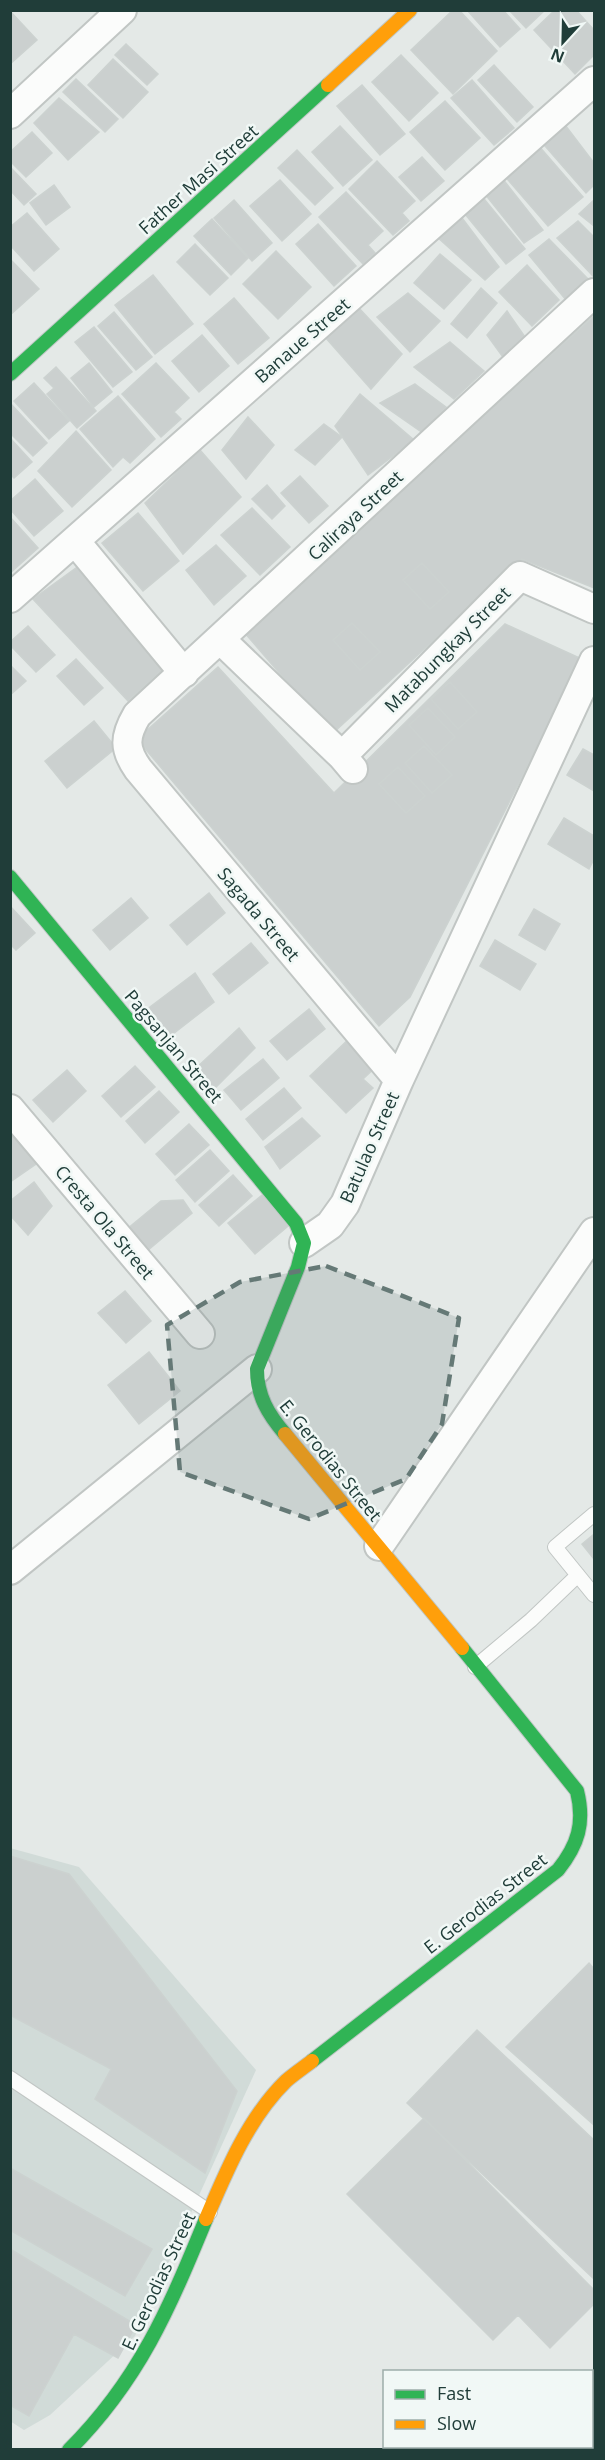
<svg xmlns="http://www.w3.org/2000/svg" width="605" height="2460" viewBox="0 0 605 2460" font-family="'Open Sans',sans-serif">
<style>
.built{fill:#d1dbd8}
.building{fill:#cbd0cf;stroke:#ccd2d0;stroke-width:1.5}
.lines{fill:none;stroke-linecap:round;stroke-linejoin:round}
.lane-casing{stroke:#c1c6c4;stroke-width:16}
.street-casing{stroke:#c1c6c4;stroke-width:32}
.fast-casing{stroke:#bfc7c5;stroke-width:16}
.slow-casing{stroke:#bfc7c5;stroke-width:16}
.lane{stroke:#fbfcfb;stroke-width:14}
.street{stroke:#fbfcfb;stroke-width:28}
.fast{stroke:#30b455;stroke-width:14}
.slow{stroke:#ff9f0a;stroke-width:14}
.marked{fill:#657976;fill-opacity:0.2;stroke:#657976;stroke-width:4.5;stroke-dasharray:12 8;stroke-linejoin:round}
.labels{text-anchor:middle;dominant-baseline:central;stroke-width:5;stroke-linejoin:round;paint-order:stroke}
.street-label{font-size:18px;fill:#203d39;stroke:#f1f8f6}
</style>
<rect width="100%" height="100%" fill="#e4e9e7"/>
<path class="built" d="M10 1848 79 1867 256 2070 135 2336 50 2415 24 2430 10 2421Z"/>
<path class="building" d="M453 10H459L497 51 453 94 411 50Z
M467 10H503L520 29 500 47Z
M509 10H545L526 28Z
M555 10H576L594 30V55L575 74 534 30Z
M10 11 37 40 10 64Z
M126 44 158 74 147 85 115 55Z
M401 55 438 93 409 121 372 82Z
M113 59 148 92 123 118 88 85Z
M494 65 533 107 517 122 478 80Z
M76 79 118 119 105 132 63 92Z
M472 80 514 128 494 145 451 98Z
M362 85 405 134 380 155 337 106Z
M59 98 99 132 68 160 34 123Z
M445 101 480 138 445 170 410 132Z
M562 121 594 163V185L586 193 538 138Z
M340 126 372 160 343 186 312 152Z
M32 132 52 153 26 177 10 161V152Z
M538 145 583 197 548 226 503 174Z
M297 150 333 188 315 205 278 168Z
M422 157 444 181 421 201 399 177Z
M377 161 415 201 402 213 409 221 393 235 349 189Z
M12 169 36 194 24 205 10 190Z
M498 173 543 230 524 243 481 189Z
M280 180 311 214 282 241 250 206Z
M54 185 70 207 46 225 30 203Z
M346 192 383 231 368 245 375 253 363 264 319 217Z
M480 194 525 249 506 264 461 209Z
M234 200 272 243 252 261 214 218Z
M594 200V226L579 214Z
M27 213 59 249 34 271 10 245V227Z
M459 214 499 267 485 280 436 236Z
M212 219 248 258 231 275 194 236Z
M578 221 594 237V277L557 238Z
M318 224 356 266 334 286 296 244Z
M549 239 588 279 566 300 529 255Z
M195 244 228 278 210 295 177 262Z
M276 251 311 287 278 319 243 284Z
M440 254 471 280 444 309 414 283Z
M10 259 39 289 10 315Z
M527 265 559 300 532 326 499 292Z
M153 275 193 324 155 354 115 305Z
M481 288 497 303 467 338 451 324Z
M408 293 440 321 410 352 377 317Z
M234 298 269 338 238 364 204 324Z
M357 306 402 354 371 389 325 337Z
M507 311 527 340 505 360 487 335Z
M114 312 152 357 136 370 98 326Z
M594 316V588L522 559 332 734 244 632Z
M94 327 132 372 113 387 75 342Z
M202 335 229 366 199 392 172 361Z
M450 342 484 371 454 399 414 367Z
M89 363 112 392 94 407 71 378Z
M156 363 189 398 174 412 181 419 161 437 122 394Z
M56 367 96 411 77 428 47 394 54 388 44 378Z
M34 383 69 421 49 439 14 401Z
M415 384 446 407 423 433 380 403Z
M360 394 414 440 368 475 335 426Z
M118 396 155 439 130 463 123 457 113 467 80 429Z
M11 404 47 443 33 456 10 433Z
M248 417 274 445 246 479 222 450Z
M324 424 342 437 315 465 295 450Z
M76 431 111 470 72 507 38 471Z
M10 438 32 462 14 478 10 474Z
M200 450 241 497 183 554 145 503Z
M300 476 328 506 309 523 281 493Z
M35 479 63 511 34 536 10 509V501Z
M267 485 285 506 272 519 252 499Z
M252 508 290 547 260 575 221 535Z
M138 513 179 561 143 591 102 543Z
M10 517 38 548 10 573Z
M216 545 246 576 214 605 186 570Z
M87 560 168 665 128 701 33 599Z
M422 563 449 592 430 609 403 580Z
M352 623 380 652 360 670 333 640Z
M505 624 582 659 410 997 379 1026 137 739 218 667 334 793Z
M28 626 55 655 36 672 10 645V642Z
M76 659 103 688 84 705 57 676Z
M10 665 26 681 10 695Z
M450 682 477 712 458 729 431 699Z
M428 708 455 737 436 755 409 725Z
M94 721 116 748 67 788 45 761Z
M424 746 452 775 432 793 405 763Z
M583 749 594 755V791L567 775Z
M398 767 425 796 406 813 379 784Z
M564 818 594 836V859L589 869 548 844Z
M209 893 225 913 187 945 170 925Z
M131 898 148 918 110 950 93 930Z
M10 906 35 933 16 950 10 944Z
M534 909 560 924 545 950 519 935Z
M495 940 536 964 520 990 480 966Z
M251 943 268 963 229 994 213 974Z
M195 973 214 1002 169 1037 142 1013Z
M309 1009 325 1029 287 1060 270 1041Z
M239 1028 255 1048 212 1091 195 1069Z
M353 1035 380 1063 363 1079 373 1088 346 1113 310 1076Z
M263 1059 279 1078 241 1110 224 1090Z
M135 1066 155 1087 121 1117 102 1096Z
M67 1070 86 1091 53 1122 33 1100Z
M284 1088 301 1108 263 1140 246 1119Z
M159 1091 179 1112 145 1143 126 1121Z
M302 1118 320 1136 280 1169 265 1147Z
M189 1124 209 1145 175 1175 156 1154Z
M10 1132 36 1164 10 1182Z
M210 1150 229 1171 195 1202 176 1180Z
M233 1175 252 1196 219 1226 199 1205Z
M34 1182 52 1206 28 1235 10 1215V1201Z
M267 1191 293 1222 255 1254 228 1223Z
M183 1200 192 1213 147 1251 127 1229 161 1201Z
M125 1291 151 1321 126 1343 98 1313Z
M149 1352 180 1391 139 1424 108 1385Z
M594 1534V1559L582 1544Z
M10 1856 69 1874 237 2091 205 2173 95 2099 111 2069 10 2015Z
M589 1963 594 1969V2125L506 2047Z
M477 2030 594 2140V2279L407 2103Z
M424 2118 594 2290V2304L550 2348 518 2315 493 2340 347 2194Z
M10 2168 152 2249 125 2296 10 2230Z
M10 2249 136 2325 118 2358 74 2334 29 2416 10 2405Z
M504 2446H578L579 2448 505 2450Z"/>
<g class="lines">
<g class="lane-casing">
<path id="lane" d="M594 1514 555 1547 594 1595
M475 1667 531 1620 578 1575
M10 2078 210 2212"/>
</g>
<g class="street-casing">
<path id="street" d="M10 114 122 10
M75 541 184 673
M10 598 594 81
M220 639 342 756 353 769
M342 756 520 576 594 609
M399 1080 138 769C124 749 124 737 137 715L594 293
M10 1109 200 1334
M304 1243 330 1225 345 1204 399 1080 594 661
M379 1546 594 1232
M10 1570 257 1369"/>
</g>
<g class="fast-casing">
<path id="fast" d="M10 374 328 85
M10 877 296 1223 304 1243 298 1267 257 1369C257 1396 268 1414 285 1434
M312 2061 558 1870C578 1845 585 1823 577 1791L462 1648
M69 2450C139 2380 169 2309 206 2219"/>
</g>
<g class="slow-casing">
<path id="slow" d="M328 85 410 10
M285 1434 462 1648
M206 2219C226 2172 248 2118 286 2081 294 2074 303 2068 312 2061"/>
</g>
<use href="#lane" class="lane"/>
<use href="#street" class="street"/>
<use href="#fast" class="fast"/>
<use href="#slow" class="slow"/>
</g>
<path class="marked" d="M326 1266 459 1318 442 1424 406 1479 309 1519 180 1472 167 1325 240 1282Z"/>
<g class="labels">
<g class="street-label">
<text transform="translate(198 179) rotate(-42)">Father Masi Street</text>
<text transform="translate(302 340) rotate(-41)">Banaue Street</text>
<text transform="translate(355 515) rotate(-43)">Caliraya Street</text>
<text transform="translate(447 649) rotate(-45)">Matabungkay Street</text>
<text transform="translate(259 914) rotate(50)">Sagada Street</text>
<text transform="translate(174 1046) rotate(50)">Pagsanjan Street</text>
<text transform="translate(369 1147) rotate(-66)">Batulao Street</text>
<text transform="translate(105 1222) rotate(50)">Cresta Ola Street</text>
<text transform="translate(331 1460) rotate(51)">E. Gerodias Street</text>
<text transform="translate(485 1903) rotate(-38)">E. Gerodias Street</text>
<text transform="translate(158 2281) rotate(-65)">E. Gerodias Street</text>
</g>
</g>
<rect width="605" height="2460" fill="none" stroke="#203d39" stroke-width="24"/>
<rect x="383" y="2370" width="210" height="78" fill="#f1f8f6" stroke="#9dadaa" stroke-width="1.5"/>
<rect x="395" y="2390" width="30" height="9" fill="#30b455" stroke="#9dadaa" stroke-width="1.5"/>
<text x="437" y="2400" font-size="18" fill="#203d39">Fast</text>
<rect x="395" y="2420" width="30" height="9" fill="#ff9f0a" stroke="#9dadaa" stroke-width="1.5"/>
<text x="437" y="2430" font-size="18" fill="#203d39">Slow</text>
<g transform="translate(563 42) rotate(202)" stroke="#f1f8f6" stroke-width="4.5" paint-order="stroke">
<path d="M0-4.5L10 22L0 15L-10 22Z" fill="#203d39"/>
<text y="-9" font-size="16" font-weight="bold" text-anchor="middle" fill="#203d39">N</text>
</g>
</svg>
